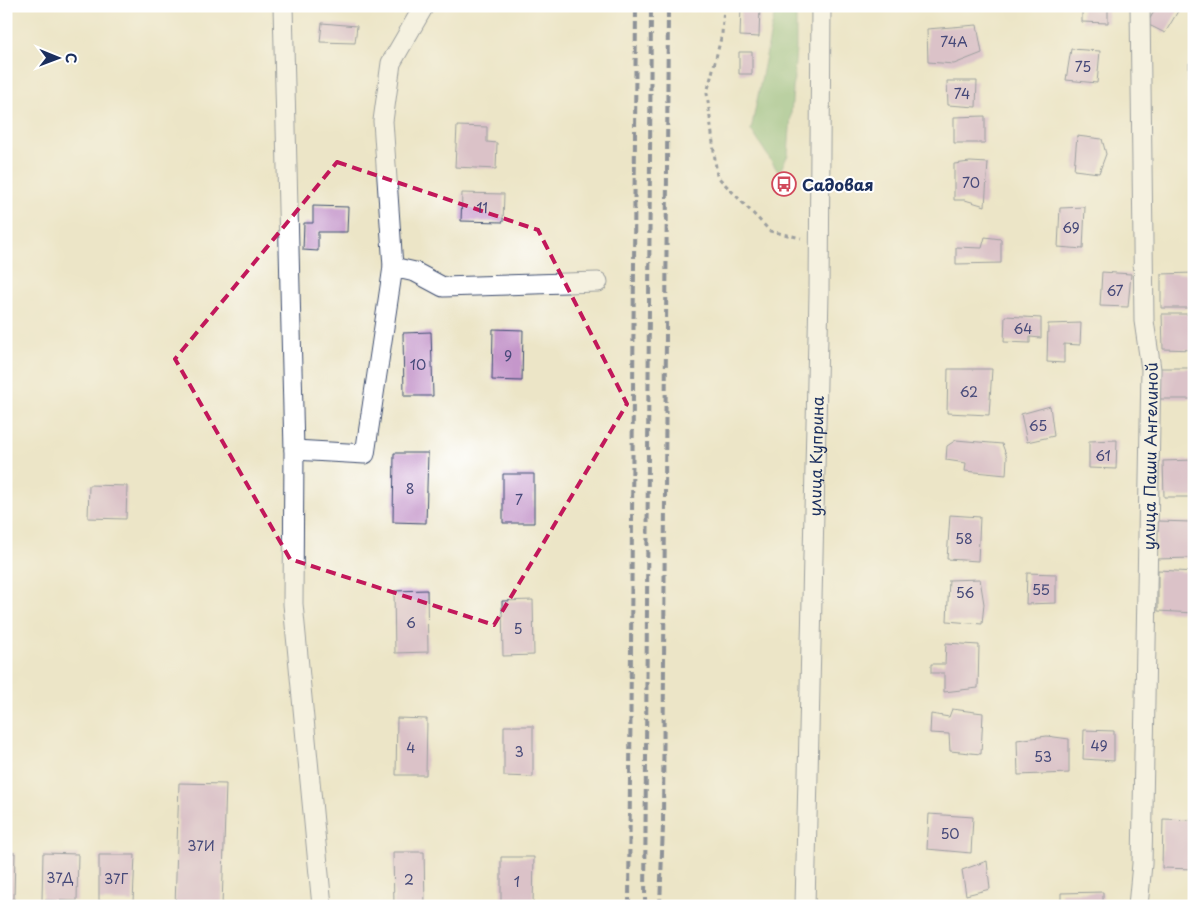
<svg xmlns="http://www.w3.org/2000/svg" width="1200" height="912" viewBox="0 0 1200 912" font-family="'Playpen Sans',sans-serif">
<style>
.forest{fill:#7db674;stroke:#4c7269}
.building{fill:#c597cb}
.lines{fill:none;stroke-linecap:round;stroke-linejoin:round}
.minor-casing{stroke:#3a4a6e;stroke-width:21}
.path{stroke:#3a4a6e;stroke-width:3;stroke-dasharray:4 4;stroke-linecap:butt}
.minor{stroke:#fff;stroke-width:19}
.rail{stroke:#1b2f5e;stroke-width:4;stroke-dasharray:8 4;stroke-linecap:butt}
.marked{fill:none;stroke:#c2185b;stroke-width:4;stroke-dasharray:10 6;stroke-linejoin:round}
.labels{text-anchor:middle;dominant-baseline:central;stroke-width:4;stroke-linejoin:round;paint-order:stroke}
.number-label{font-size:14px;fill:#464979}
.poi-label{font-size:16px;font-weight:bold;fill:#1b2f5e;stroke:#fff;text-anchor:start}
.street-label{font-size:16px;fill:#1b2f5e;stroke:#fff}
</style>
<rect width="100%" height="100%" fill="#fff"/>
<filter id="ink" filterUnits="userSpaceOnUse"><feTurbulence type="fractalNoise" baseFrequency=".02" numOctaves="2"/><feDisplacementMap in="SourceGraphic" scale="10" xChannelSelector="R" yChannelSelector="G"/><feConvolveMatrix kernelMatrix="1 2 1 2 8 2 1 2 1" color-interpolation-filters="sRGB"/></filter>
<filter id="wash" filterUnits="userSpaceOnUse"><feTurbulence type="fractalNoise" baseFrequency=".0096" numOctaves="4" result="noise"/><feDisplacementMap in="SourceGraphic" scale="20" xChannelSelector="R" yChannelSelector="G"/><feGaussianBlur stdDeviation="1.12" result="paint"/><feColorMatrix in="noise" values="0 0 0 0 0 0 0 0 0 0 0 0 0 0 0 0 0 1.4 0 .05"/><feComposite in="paint" operator="in"/></filter>
<g filter="url(#wash)">
<rect width="100%" height="100%" fill="#ece5c7"/>
<path class="forest" d="M776 6H796V49L788 155 779 173 751 130Z"/>
<g id="blocks">
<path class="building" d="M741 6H760L759 37 740 36Z
M1082 6H1108V23L1082 22Z
M1157 6H1181L1165 33 1147 24Z
M322 23 357 26 355 43 320 42Z
M977 25 982 53 954 64 928 62 927 29Z
M1071 49 1100 51 1097 83 1066 80Z
M739 52H752V74H739Z
M1189 63H1194V93L1189 94Z
M947 81H977L976 107 948 105Z
M985 116V143H954V117Z
M457 126 487 127V142L497 143 496 169 455 167Z
M1077 136 1102 139 1106 154 1099 173 1074 170Z
M970 162 988 163 985 206 965 200H954V164Z
M462 193 504 194 503 222 461 221Z
M313 206 348 207 347 232H318V251L303 250 304 223H313Z
M1085 207 1083 249 1058 247 1060 208Z
M985 237 1001 239V263L956 264V247L982 248Z
M1102 272 1131 274 1128 307 1100 306Z
M1194 273V308H1161V274Z
M1162 314H1194V350L1163 349Z
M1005 316 1041 318V338L1030 337V343L1004 342Z
M1081 323 1080 345 1064 344V363L1047 362 1048 324Z
M493 329 523 330 522 381 492 380Z
M431 332 433 396H404L403 333Z
M1160 368H1194V399H1159Z
M948 369H992L989 415 947 413Z
M1050 406 1054 436 1027 442 1021 414Z
M956 440 1002 444 1007 457 1006 475 965 471 966 463 946 460 947 446Z
M1117 440 1116 469 1089 468V441Z
M394 453H428L426 523 393 522Z
M1194 460V497H1164L1163 461Z
M503 474H534V523H503Z
M89 485 127 486 126 519 88 518Z
M950 515 980 517 978 561 947 559Z
M1158 521 1191 522V558L1156 559Z
M1158 570 1194 572V613L1158 611Z
M1027 573 1056 574V603L1026 604Z
M980 579 984 604 982 624 947 621 949 580Z
M427 590 428 652 395 653 394 591Z
M533 600 534 655 503 656 502 601Z
M946 643 979 645 978 688 944 692V673H931V664H945Z
M952 709 983 713 981 754 950 751 949 734 930 733 931 714 949 717Z
M397 718 427 719 426 775H396Z
M504 726H533V777L504 776Z
M1084 730 1114 731V761L1083 759Z
M1047 736 1069 739V773L1018 775 1017 740Z
M179 783 226 784 222 906H175Z
M929 814 973 817 971 853 927 849Z
M1163 819 1194 820V869L1162 868Z
M393 852H424L425 906H394Z
M6 853H15L14 899H6Z
M43 853 78 854 77 901 42 900Z
M99 855H135L133 902 99 901Z
M501 857H534L533 906H501Z
M987 861 990 889 966 895 962 870Z
M1103 892V906H1061V893Z"/>
</g>
</g>
<g filter="url(#ink)">
<use href="#blocks" fill-opacity="0" stroke="#3a4a6e" stroke-width="1"/>
<g class="lines">
<g class="minor-casing">
<g id="minor">
<path d="M283 6 294 450 293 604 322 906"/>
<path d="M393 267 415 272 443 287 598 282"/>
<path d="M294 450 365 454 393 267 383 121 391 63 424 6"/>
<path id="s1" d="M805 906 819 293 821 6"/>
<path id="s2" d="M1138 906 1142 864 1151 369 1144 321 1140 6"/>
</g>
</g>
<path class="path" d="M724 6 722 34 707 93 717 176 770 231 801 238"/>
<use href="#minor" class="minor"/>
<path class="rail" d="M629 906 636 6
M645 906 651 6
M660 906 663 826 668 6"/>
</g>
</g>
<path d="M0 0H1200V912H0ZM337 162 538 230 627 404 494 625 290 559 175 359Z" fill="#ece5c7" fill-opacity=".55" fill-rule="evenodd"/>
<path class="marked" d="M337 162 538 230 627 404 494 625 290 559 175 359Z"/>
<defs>
<g id="bus-ring" transform="scale(1.25)"><circle r="9.5" fill="#fff" stroke="#d1495b" stroke-width="1.5"/><path d="M-5-6H5V4H4V6H2V4H-2V6H-4V4H-5ZM-3.5-4V0h7V-4ZM-3.5 1.2v1.5H-2V1.2ZM2 1.2v1.5H3.5V1.2Z" fill="#d1495b"/></g>
</defs>
<g fill-rule="evenodd">
<use href="#bus-ring" x="784" y="184"/>
</g>
<g class="labels">
<g class="number-label">
<text x="954" y="41">74А</text>
<text x="1083" y="66">75</text>
<text x="962" y="93">74</text>
<text x="971" y="182">70</text>
<text x="482" y="207">11</text>
<text x="1071" y="227">69</text>
<text x="1115" y="290">67</text>
<text x="1023" y="328">64</text>
<text x="508" y="355">9</text>
<text x="418" y="364">10</text>
<text x="969" y="391">62</text>
<text x="1038" y="425">65</text>
<text x="1103" y="455">61</text>
<text x="410" y="488">8</text>
<text x="519" y="499">7</text>
<text x="964" y="538">58</text>
<text x="1041" y="589">55</text>
<text x="965" y="592">56</text>
<text x="411" y="622">6</text>
<text x="518" y="628">5</text>
<text x="1099" y="745">49</text>
<text x="411" y="747">4</text>
<text x="519" y="751">3</text>
<text x="1043" y="756">53</text>
<text x="950" y="833">50</text>
<text x="201" y="845">37И</text>
<text x="60" y="877">37Д</text>
<text x="116" y="878">37Г</text>
<text x="409" y="879">2</text>
<text x="517" y="881">1</text>
</g>
<g class="poi-label">
<text x="802" y="184">Садовая</text>
</g>
<g class="street-label">
<text stroke="none"><textPath href="#s1" startOffset="450">улица Куприна</textPath></text>
<text stroke="none"><textPath href="#s2" startOffset="450">улица Паши Ангелиной</textPath></text>
</g>
</g>
<rect width="1200" height="912" fill="none" stroke="#fff" stroke-width="25"/>
<g transform="translate(58 58) rotate(91)" stroke="#ffffff" stroke-width="4" paint-order="stroke">
<path d="M0-4L9 19L0 12L-9 19Z" fill="#1b2f5e"/>
<text y="-8" font-size="14" font-weight="bold" text-anchor="middle" fill="#1b2f5e">С</text>
</g>
</svg>
